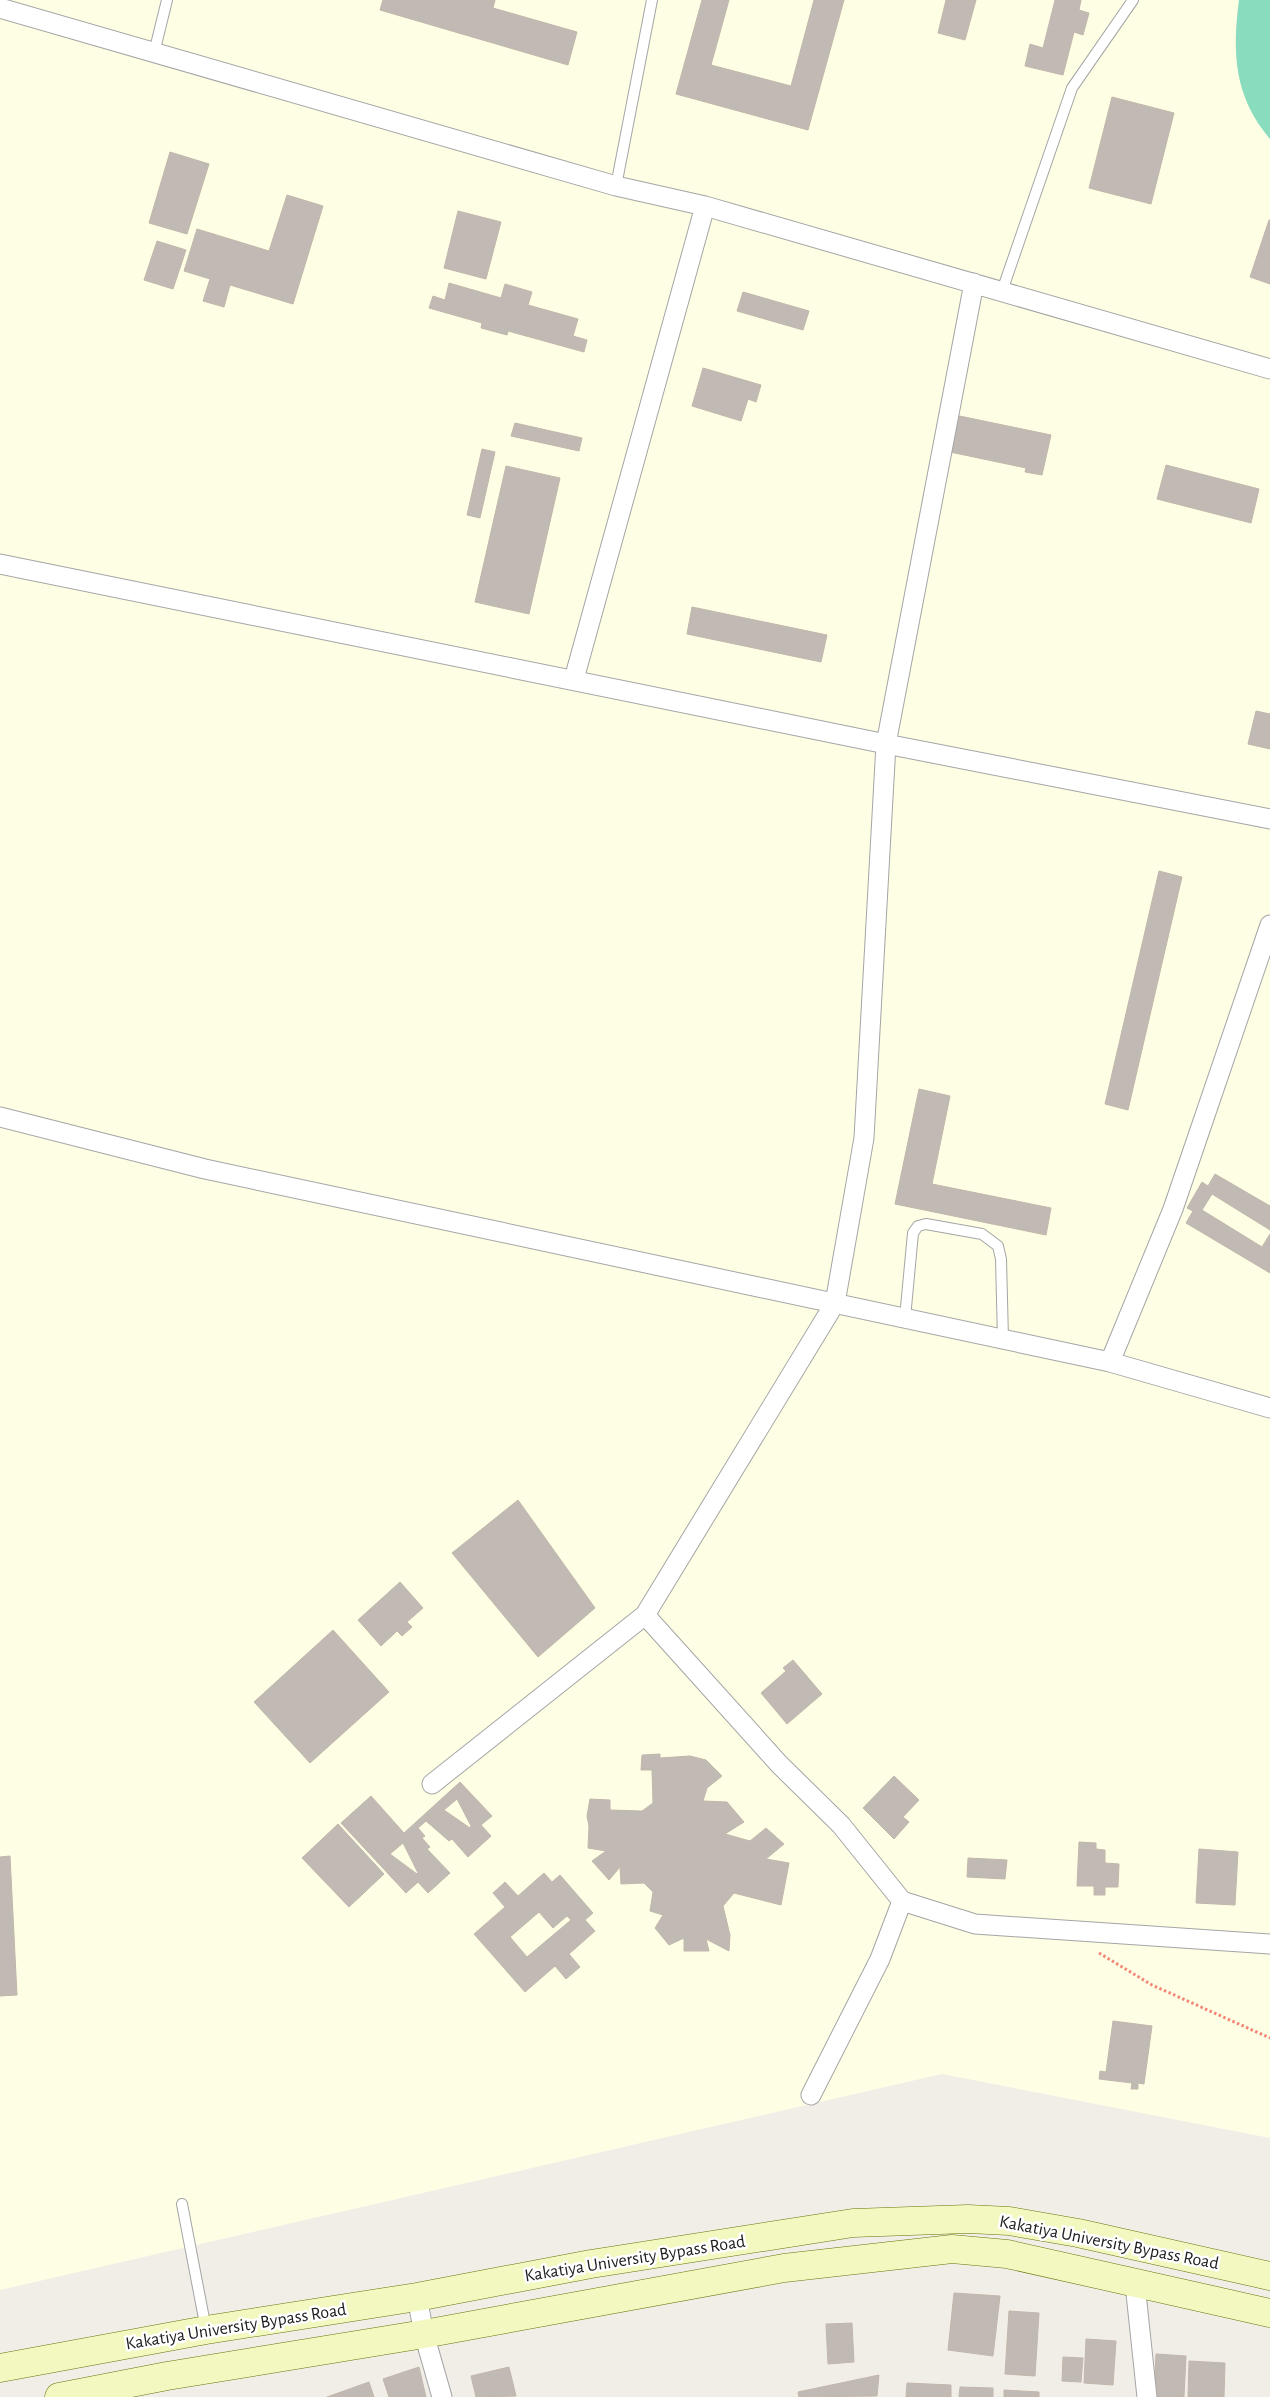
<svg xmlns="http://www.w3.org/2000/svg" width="1270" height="2397" viewBox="0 0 1270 2397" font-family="'Alegreya Sans',sans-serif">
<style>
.education{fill:#fdfee4}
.pitch{fill:#8adcbe}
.building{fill:#c1bab4;stroke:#c2b6ab;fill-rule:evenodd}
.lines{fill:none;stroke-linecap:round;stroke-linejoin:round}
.lane-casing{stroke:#a5a5a5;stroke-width:12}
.street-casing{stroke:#a5a5a5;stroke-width:21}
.secondary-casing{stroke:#67760a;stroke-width:29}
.path{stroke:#f48676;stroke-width:3;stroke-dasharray:2.5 2.5;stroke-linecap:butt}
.lane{stroke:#fff;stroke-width:10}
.street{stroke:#fff;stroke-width:19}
.secondary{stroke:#f3f7c0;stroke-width:28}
.labels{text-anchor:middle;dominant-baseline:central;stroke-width:5;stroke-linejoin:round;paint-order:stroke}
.street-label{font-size:18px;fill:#212121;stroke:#fff}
</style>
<rect width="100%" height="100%" fill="#f1eee8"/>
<path class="education" d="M0 0H1270V2138L942 2074 0 2290Z"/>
<path class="pitch" d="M1239 0H1270V139C1234 97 1232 53 1239 0Z"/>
<path class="building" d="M383 0H495L493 8 577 32 568 65 380 10Z
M702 0H729L711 65 791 86 814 0H844L808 130 676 94Z
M946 0H976L965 40 938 33Z
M1055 0H1081L1079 10 1089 13 1083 35 1074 32 1063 75 1025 66 1030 44 1043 48Z
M1112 97 1174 113 1151 204 1089 188Z
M170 152 209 164 187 234 149 223Z
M287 195 323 206 293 304 230 285 224 307 203 301 210 279 184 271 197 229 269 251Z
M458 211 501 222 486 279 444 268Z
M1269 220H1270V284L1250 277Z
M157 241 186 250 173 289 144 280Z
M449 283 501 298 505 284 532 292 528 305 578 319 573 336 587 340 584 352 508 331 507 335 481 328 482 323 429 308 433 296 445 300Z
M743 292 809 311 803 330 737 311Z
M703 368 761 385 756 402 748 399 741 421 692 406Z
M950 414 1051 435 1042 475 1025 472 1026 468 950 452Z
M515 423 582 438 579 451 511 436Z
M482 449 495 452 480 518 467 515Z
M1166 465 1259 489 1251 523 1157 499Z
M506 466 560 478 529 614 475 602Z
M692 607 827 635 821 662 687 634Z
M1256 711 1270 714V749L1248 744Z
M1159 871 1182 877 1128 1110 1105 1104Z
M919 1089 950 1096 932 1184 1051 1208 1046 1235 895 1204Z
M1215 1174 1270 1206V1230L1212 1194 1202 1210 1262 1247 1270 1234V1273L1186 1223 1193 1211 1187 1208 1202 1182 1208 1186Z
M518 1500 595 1608 538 1657 452 1553Z
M400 1582 423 1608 407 1622 412 1627 402 1636 397 1631 381 1646 358 1620Z
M333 1630 389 1692 310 1763 254 1702Z
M793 1660 822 1694 787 1724 761 1693 786 1671 783 1668Z
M660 1754V1758L690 1756 706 1760 722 1776 707 1788 703 1801 727 1802 744 1822 725 1834 750 1841 766 1828 784 1844 766 1859 789 1863 781 1905 734 1893 723 1906 730 1935 729 1951 706 1939 709 1951H684V1938L669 1945 655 1928 663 1915 650 1911 653 1892 644 1883 621 1884 620 1867 609 1880 592 1861 606 1851 588 1848 589 1826 587 1816 590 1799 610 1800V1810L642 1811 653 1803 652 1770H641L642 1755Z
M894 1776 919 1800 903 1817 909 1822 894 1839 863 1808Z
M460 1782 492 1816 481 1825 491 1836 468 1857 452 1839 449 1841 426 1821 418 1828 425 1836 422 1838 430 1847 427 1849 450 1873 428 1893 418 1882 406 1893 341 1823 371 1796 404 1833ZM457 1799 471 1826 470 1828 444 1810ZM403 1843 418 1873 417 1874 390 1854Z
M338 1824 384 1874 349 1907 302 1858Z
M1079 1842 1096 1843V1849L1105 1850V1863L1119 1864 1118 1887H1105V1895H1094V1886H1077Z
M1199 1849 1238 1852 1235 1905 1196 1903Z
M10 1856 17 1995 0 1996V1857Z
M968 1858 1007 1860 1005 1879 967 1877Z
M544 1873 552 1882 560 1875 593 1913 585 1920 595 1931 569 1954 580 1967 566 1979 555 1966 525 1992 474 1934 505 1907 493 1893 505 1882 518 1896ZM539 1912 553 1928 567 1916 571 1920 527 1957 510 1937Z
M1113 2021 1152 2026 1144 2084 1138 2083V2089H1131L1132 2083 1099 2079 1100 2071 1106 2072Z
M954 2293 1000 2296 993 2356 948 2350Z
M1009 2311 1039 2313 1035 2376 1005 2374Z
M852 2323 854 2362 828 2364 826 2324Z
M1086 2339 1116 2341 1113 2385 1084 2383Z
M1156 2354 1186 2356 1184 2397H1154Z
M1063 2357 1083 2358 1081 2382 1062 2381Z
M1189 2361 1225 2363 1224 2397H1188Z
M419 2367 426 2397H389L383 2379Z
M509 2367 516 2396 476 2397 471 2376Z
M879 2375 877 2396 799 2397 798 2392Z
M369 2382 374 2397H327Z
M907 2383 951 2385V2397H906Z
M960 2387 993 2388V2397H959Z
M1004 2390 1039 2392V2397H1004Z"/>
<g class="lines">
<g class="lane-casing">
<path id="lane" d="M154 53 167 0
M616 186 652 0
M1002 291 1072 88 1133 0
M905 1318 913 1233 918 1226 926 1224 982 1234 998 1246 1001 1259 1003 1339
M182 2204 206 2329"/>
</g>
<g class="street-casing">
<path id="street" d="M0 8 616 186 705 206 1270 369
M0 564 886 744 1270 819
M574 679 705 206
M0 1117 205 1169 1110 1362 1270 1408
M1110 1362 1173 1209 1270 925
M645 1615 779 1764 841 1825 902 1901 975 1924 1270 1944
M432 1784 645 1615 835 1303 864 1138 886 744 974 283
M811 2095 880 1959 902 1901
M1135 2284 1147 2397
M417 2297 424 2334 442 2397"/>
</g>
<g class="secondary-casing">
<path id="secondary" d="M0 2368 206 2330 417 2297 591 2264 853 2223 968 2219 1009 2221 1078 2233 1270 2276
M59 2397 167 2376 424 2334 784 2268 952 2249 1007 2254 1270 2313"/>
</g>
<path class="path" d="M1099 1953 1152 1985 1270 2038"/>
<use href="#lane" class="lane"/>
<use href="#street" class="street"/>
<use href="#secondary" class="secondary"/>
</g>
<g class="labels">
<g class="street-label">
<text transform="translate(1109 2243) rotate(11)">Kakatiya University Bypass Road</text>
<text transform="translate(635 2259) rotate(-9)">Kakatiya University Bypass Road</text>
<text transform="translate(236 2327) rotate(-9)">Kakatiya University Bypass Road</text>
</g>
</g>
</svg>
